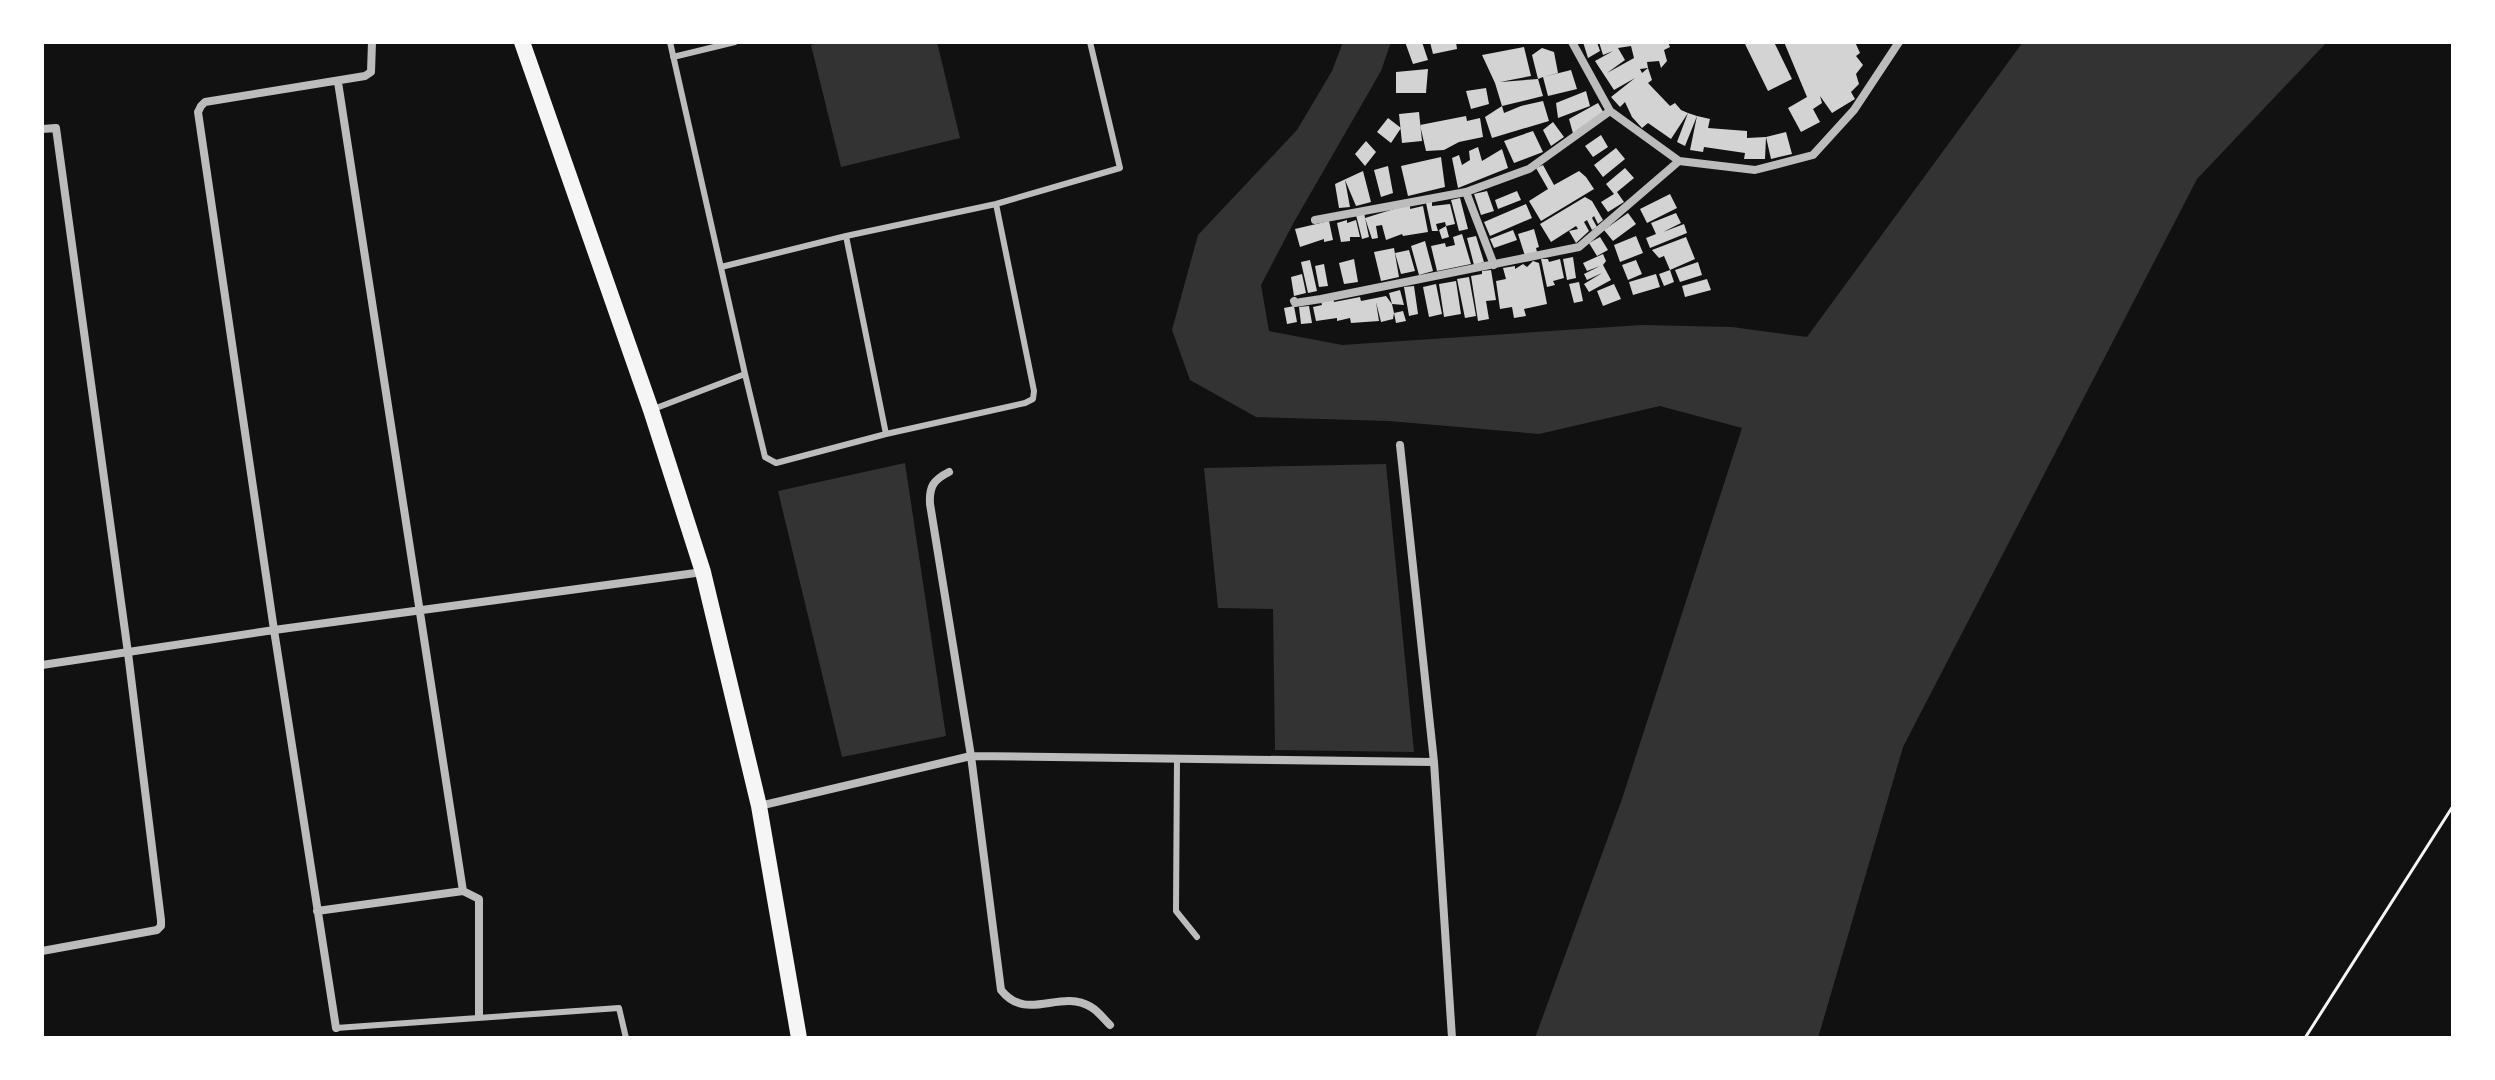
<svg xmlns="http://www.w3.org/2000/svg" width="2495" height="1080" viewBox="0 0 2495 1080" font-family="'DM Sans',sans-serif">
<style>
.water{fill:#333}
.building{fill:#d3d3d3;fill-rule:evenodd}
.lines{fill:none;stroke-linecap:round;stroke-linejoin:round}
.path{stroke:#f5f5f5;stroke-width:3}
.service{stroke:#bcbcbc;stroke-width:6}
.minor{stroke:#bcbcbc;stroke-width:8}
.secondary{stroke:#f5f5f5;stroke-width:16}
</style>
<rect width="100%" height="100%" fill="#111"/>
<path class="water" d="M825 42H937L960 138 841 167 811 45Z
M1343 42H1391L1381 71 1294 222 1261 285 1269 331 1342 345 1641 325 1732 327 1807 337 2023 42H2327L2197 179 1903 747 1818 1038H1535L1622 799 1742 428 1660 406 1539 434 1389 421 1256 417 1190 380 1172 330 1198 235 1297 130 1332 71Z
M905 463 946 736 842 757 778 491Z
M1386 464 1414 752 1275 750 1273 609 1218 608 1204 468Z"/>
<path class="building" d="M1405 42H1422L1428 60 1413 64Z
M1430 42H1456L1457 49 1433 54Z
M1583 42H1597L1600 51 1588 58Z
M1599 42H1668L1670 47 1664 50 1667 61 1661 68 1659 61 1647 62 1648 68 1640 69 1642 73 1648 68 1652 80 1648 83 1670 106 1675 103 1681 110 1688 113 1671 139 1648 123 1642 128 1632 117 1625 102 1620 107 1611 97 1635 78 1614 90 1595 61 1613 51 1603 55ZM1631 46 1634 58 1607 73 1625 60 1618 48Z
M1744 42H1774L1792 79 1768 91Z
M1784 42H1855L1860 53 1856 56 1863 65 1856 74 1859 84 1851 92 1855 99 1832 113 1820 96 1822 103 1813 109 1820 122 1801 132 1788 108 1807 97Z
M1524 47 1531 76 1500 82 1538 79 1543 96 1502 106 1504 113 1521 106 1543 101 1549 121 1492 138 1485 117 1502 106 1495 83 1482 55Z
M1542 48 1554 52 1558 73 1543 77 1571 70 1577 89 1548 96 1543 77 1538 79 1532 55Z
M1428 69 1426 93H1396V72Z
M1486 88 1489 104 1471 109 1466 91Z
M1586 91 1590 106 1558 118 1556 103Z
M1598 103 1605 115 1574 137 1569 119Z
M1419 112 1422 141 1402 143 1399 114Z
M1688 113 1697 116 1685 146 1677 142Z
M1466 116 1467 121 1480 118 1483 137 1459 142 1444 150 1426 151 1420 125Z
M1697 116 1710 119 1708 128 1747 131V138L1766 137 1786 132 1792 154 1771 159 1766 137 1765 159H1744L1745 153 1704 147 1703 152 1690 150Z
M1388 118 1401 128 1391 143 1377 132Z
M1553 122 1564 137 1551 146 1543 130Z
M1533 131 1543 152 1514 163 1504 141Z
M1601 135 1608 147 1593 157 1585 146Z
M1366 141 1376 152 1365 166 1355 154Z
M1478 147 1482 161 1502 149 1508 168 1458 188 1452 158 1459 155 1462 165 1470 160 1469 151Z
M1616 148 1625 159 1603 177 1594 165Z
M1441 157 1445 187 1408 196 1401 166Z
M1543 165 1554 185 1579 171 1586 177 1594 189 1541 221 1529 201 1548 189 1536 168Z
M1388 166 1393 193 1381 197 1374 170Z
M1625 168 1634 178 1617 192 1624 202 1608 212 1601 202 1614 194 1606 184Z
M1363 171 1371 202 1356 206 1345 180 1350 207 1339 208 1335 184Z
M1487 191 1494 211 1481 215 1474 194Z
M1517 191 1521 200 1498 209 1495 200Z
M1670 194 1677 208 1647 223 1640 209Z
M1585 197 1592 201 1603 220 1598 224 1594 216 1592 218 1597 227 1592 230 1587 220 1584 222 1589 231 1576 243 1569 231 1578 229 1576 226 1551 242 1540 224Z
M1460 198 1468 229 1459 231 1451 200Z
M1432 201V206L1450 204 1455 224 1446 226 1449 237 1442 239 1439 230 1446 226 1445 222 1436 224 1438 231H1432L1426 203Z
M1410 204V209L1423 206 1428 232 1403 236 1402 234 1386 240 1382 225 1376 226 1378 238 1372 239 1365 218 1369 237 1362 239 1356 215 1364 211 1365 218Z
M1526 204 1532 218 1490 236 1484 222Z
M1628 213 1636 224 1613 241 1604 230Z
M1676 213 1681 223 1663 232 1684 224 1687 233 1650 248 1646 238 1656 234 1651 223Z
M1347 220V223L1356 220 1360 237H1350V241L1341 242 1337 223Z
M1329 221 1333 240 1324 242V239L1300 247 1295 229Z
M1534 229 1539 247 1536 248 1537 252 1525 256 1518 234Z
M1513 230 1517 240 1494 248 1490 239Z
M1462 234 1471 264 1437 271 1431 246 1445 243 1446 247 1455 245 1453 237Z
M1476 236 1484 262 1474 265 1467 238Z
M1636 236 1643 253 1620 262 1614 245Z
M1600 237 1608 250 1597 256 1589 243Z
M1686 237 1695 259 1670 270 1674 282 1664 286 1659 274 1670 270 1664 256 1659 258 1652 250Z
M1425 241 1433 271 1419 275 1411 246Z
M1394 248 1399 277 1381 281 1374 252Z
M1409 250 1415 271 1401 274 1395 253Z
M1603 254 1606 261 1603 265 1611 280 1589 292 1584 284 1602 273 1587 280 1584 274 1600 266 1587 271 1583 263Z
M1573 257 1576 278 1567 280 1563 259Z
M1354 259 1358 282 1344 284 1339 263Z
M1541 259H1548L1549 262 1560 259 1564 278 1553 281 1555 285 1547 287Z
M1310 260 1317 291 1308 293 1301 262Z
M1636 260 1642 274 1628 280 1622 265Z
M1533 261 1539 263 1547 304 1524 309 1526 316 1514 318 1512 307 1500 309 1496 281 1506 279 1503 268 1515 266V269L1523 264 1527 267Z
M1698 262 1702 275 1680 282 1675 270Z
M1324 264 1328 286 1319 287 1315 266Z
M1491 270 1496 300 1486 301 1489 319 1478 321 1471 276 1482 274V271Z
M1302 274 1306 293 1294 296 1291 277Z
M1656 274 1660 287 1633 295 1629 282Z
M1469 277 1476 316 1465 318 1457 279Z
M1707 279 1711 290 1685 297 1682 286Z
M1456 281 1461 314 1444 317 1439 284Z
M1579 282 1583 301 1574 303 1569 284Z
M1436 284 1442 314 1429 317 1423 287Z
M1614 284 1621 299 1603 306 1597 291Z
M1414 286 1418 314 1409 316 1404 287Z
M1400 290 1404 305 1392 304 1394 313 1403 311 1406 321 1396 323 1394 313 1393 319 1381 322 1376 302 1379 321 1351 323 1350 318 1337 321V318L1316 321 1313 307 1322 305 1321 301 1333 298 1334 302 1360 297 1361 301 1386 296 1392 304 1389 293Z
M1294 306 1297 322 1287 324 1284 308Z
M1309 306 1312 323 1301 324 1299 307Z"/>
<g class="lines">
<path class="path" d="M2305 1038 2453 806"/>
<path class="service" d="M673 57 735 42
M846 236 886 434
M721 267 846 236 996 204 1120 168 1090 42
M745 374 765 457 776 463 886 434 1025 403 1033 399 1034 391 996 204
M651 410 745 374 670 42
M1177 759 1176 911 1197 937
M336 1028 619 1008 626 1038"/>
<path class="minor" d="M1572 42 1610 111 1679 161 1755 170 1813 155 1854 110 1899 42
M338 82 463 891
M42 129 56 128 128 653 161 920V926L157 930 42 951
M1466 192 1494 265
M1315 220 1466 192 1529 169 1610 111
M1294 301 1295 303 1321 299 1579 247 1679 161
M1400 445 1434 762 1452 1038
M949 472C933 480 929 487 930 504L971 756 1001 990C1027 1023 1060 988 1091 1007 1098 1011 1104 1019 1110 1025
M42 665 274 630 703 572
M759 806 971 756 1434 762
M317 911 463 891 479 899V1016
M336 1028 274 630 198 112 201 106 205 102 365 76 371 72 372 42"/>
<path class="secondary" d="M522 42 651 410 703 572 759 806 799 1038"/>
</g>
<rect width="2495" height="1080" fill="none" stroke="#ffffff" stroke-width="88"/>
</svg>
